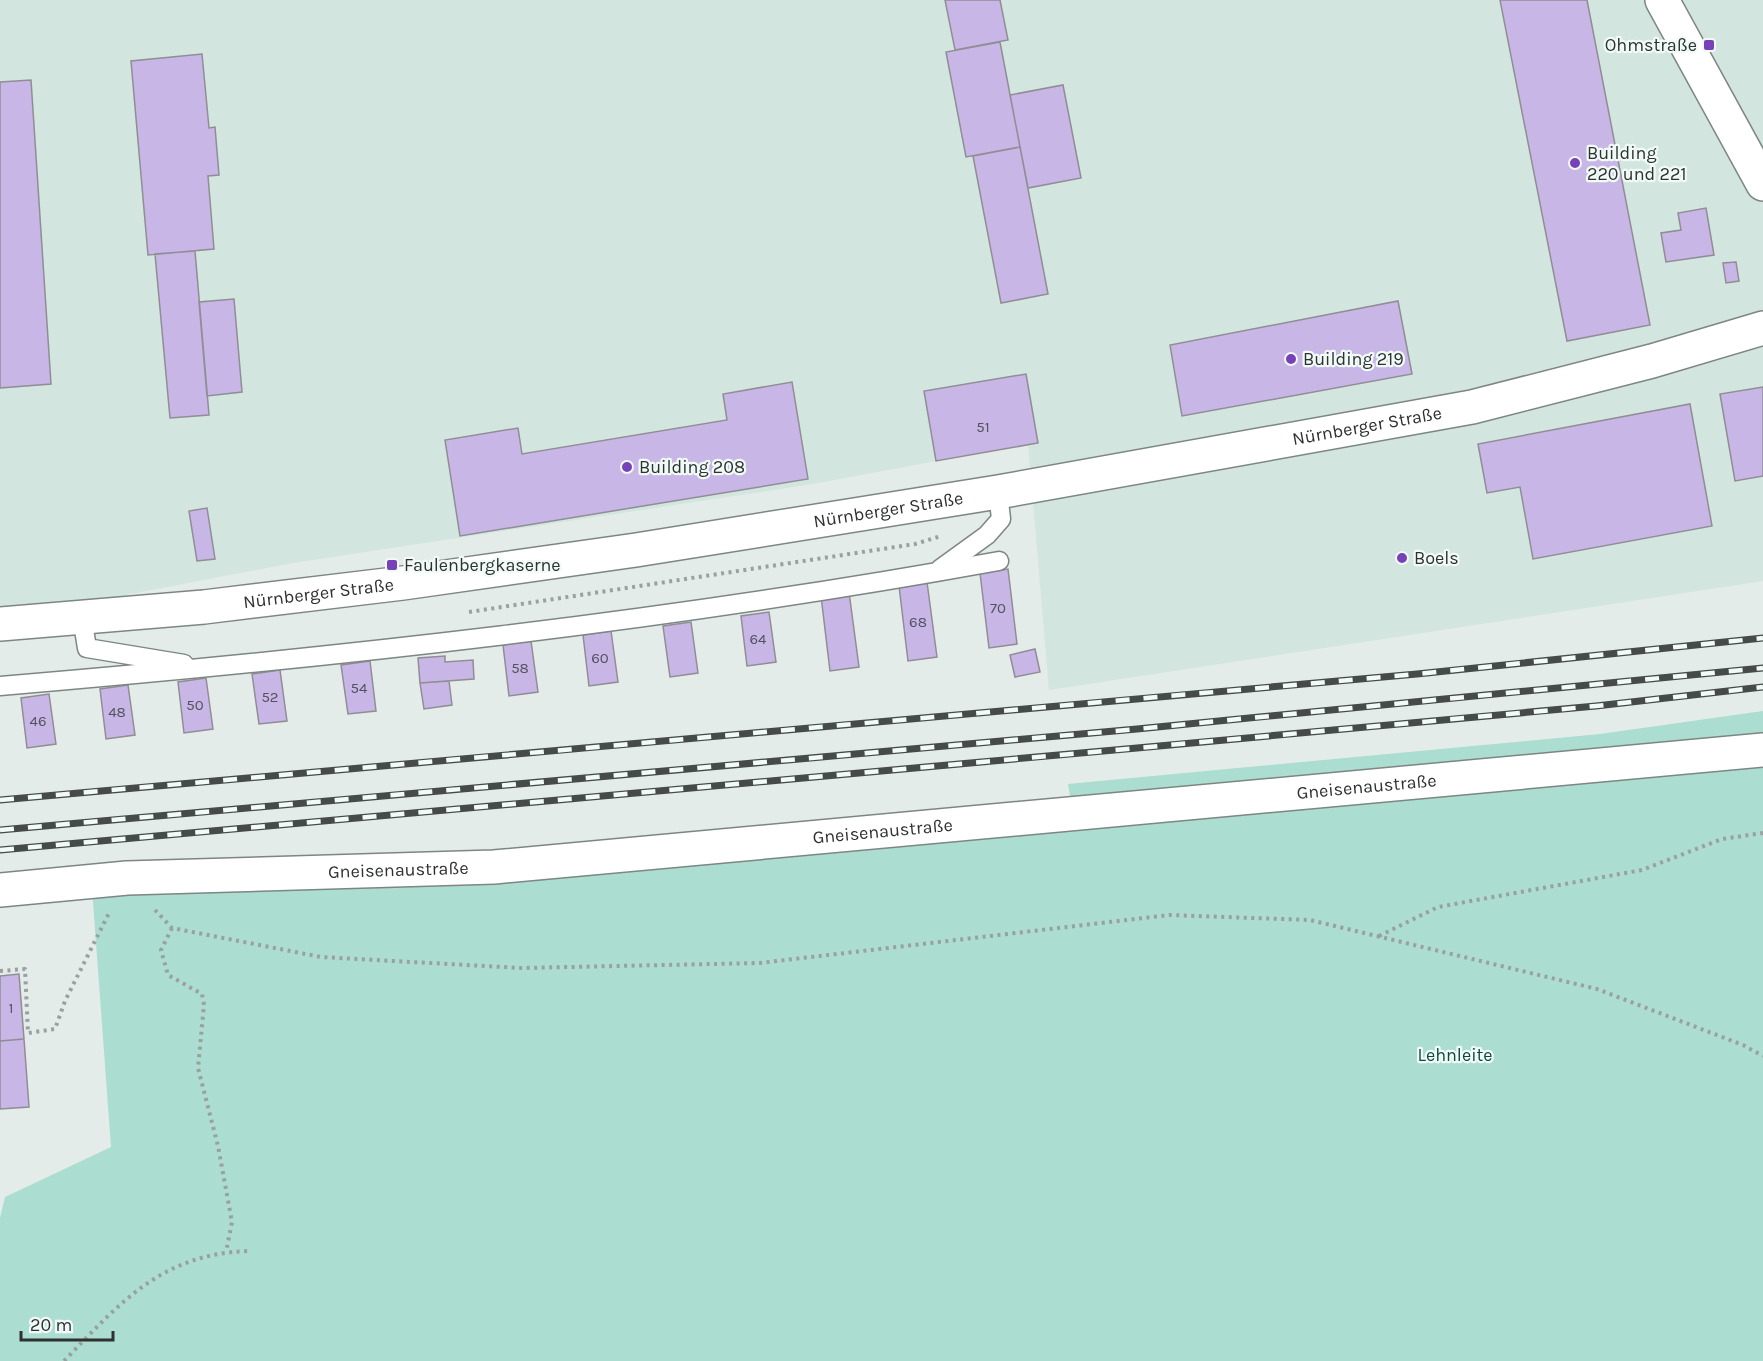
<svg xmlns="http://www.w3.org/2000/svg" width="1763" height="1361" viewBox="0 0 1763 1361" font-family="Karla,sans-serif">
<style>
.built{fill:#d2e5df}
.green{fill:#abddd0}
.building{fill:#c7b6e6;stroke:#908d94;stroke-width:1.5}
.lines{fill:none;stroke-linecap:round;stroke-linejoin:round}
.service-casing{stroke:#7d8683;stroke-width:21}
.minor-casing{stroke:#7d8683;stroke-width:36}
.tertiary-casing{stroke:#7d8683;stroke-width:36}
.path{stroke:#9aa09e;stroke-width:4;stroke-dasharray:3 4.5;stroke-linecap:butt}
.service{stroke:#fff;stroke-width:18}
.minor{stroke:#fff;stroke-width:33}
.tertiary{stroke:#fff;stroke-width:33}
.rail-casing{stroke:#464a48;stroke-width:7}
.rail{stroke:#f0faf7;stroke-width:4.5;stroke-dasharray:14;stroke-linecap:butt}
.poi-dot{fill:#7841b8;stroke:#f0faf7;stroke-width:2}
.labels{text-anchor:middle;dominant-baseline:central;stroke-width:4.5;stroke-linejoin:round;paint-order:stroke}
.number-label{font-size:15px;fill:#54525e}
.poi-label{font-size:18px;fill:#2e3130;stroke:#f0faf7;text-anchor:start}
.street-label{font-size:18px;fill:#2e3130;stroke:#f0faf7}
.park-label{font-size:18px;fill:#0f483d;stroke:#f0faf7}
</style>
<rect width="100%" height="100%" fill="#e3ece9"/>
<path class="built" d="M0 0H1763V581L1049 690 1028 444 813 484 293 563 0 619Z"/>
<path class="green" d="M1763 711V1361H0V1218L5 1197 111 1147 92 888 1075 825 1068 784 1600 734Z"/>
<path class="building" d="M945 0H1000L1008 40 955 50Z
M1500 0H1587L1650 325 1567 341Z
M1000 42 1020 147 966 157 946 52Z
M202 54 209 128 215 127 219 175 208 176 214 249 148 255 131 61Z
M31 80 51 384 0 388V82Z
M1063 85 1081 178 1028 188 1010 95Z
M1020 147 1048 294 1001 303 973 156Z
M1706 208 1714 255 1666 262 1661 233 1681 230 1678 213Z
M195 251 209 415 170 418 155 254Z
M1736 262 1739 281 1726 283 1723 263Z
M234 299 242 392 207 396 199 302Z
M1398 301 1412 374 1182 416 1170 345Z
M1026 374 1038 443 936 461 924 391Z
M792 382 808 479 460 536 445 440 518 428 522 454 727 420 723 394Z
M1763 387V476L1735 481 1720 394Z
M1690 404 1712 526 1533 559 1520 487 1487 493 1478 444Z
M207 508 215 559 197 561 189 511Z
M1008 569 1017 644 989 648 980 573Z
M927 582 937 657 908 661 899 586Z
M849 592 859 667 830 671 821 596Z
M769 612 776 662 747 666 741 616Z
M691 622 698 673 670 677 663 626Z
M611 631 618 682 589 686 583 635Z
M531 641 538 692 509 696 503 645Z
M1035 649 1040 672 1015 677 1010 655Z
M445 656V662L473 660 474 679 420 683 418 658Z
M370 661 376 711 348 714 341 665Z
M280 670 287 721 259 724 252 674Z
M206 678 213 729 184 733 178 682Z
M449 681 452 705 424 709 420 683Z
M128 685 135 735 106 739 100 689Z
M49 694 56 744 27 748 21 698Z
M19 974 24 1039 0 1041V976Z
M24 1039 29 1107 0 1109V1041Z"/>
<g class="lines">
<g class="service-casing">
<path id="service" d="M940 569 987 535 1001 519 998 492
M82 617 87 648 184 664
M0 686C334 658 669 621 999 561"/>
</g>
<g class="minor-casing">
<g id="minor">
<path id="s1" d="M0 890 127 878 494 867 1763 750"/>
</g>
</g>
<g class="tertiary-casing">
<g id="tertiary">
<path d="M1662 0 1763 184"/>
<path id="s2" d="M0 624 204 607 403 583 636 550 998 492 1472 407 1652 361 1763 328"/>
</g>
</g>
<path class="path" d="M469 612 915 544 941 536
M155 910 172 928 321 957 521 968 760 963 1169 915 1310 920 1597 989 1743 1045 1763 1056
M172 928 161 950 168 975 202 994 204 1005 198 1068 218 1146 232 1222 226 1252
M1379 936 1438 907 1642 870 1722 839 1763 833
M0 971 25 969 28 1033 55 1029 65 1001 110 911
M64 1361C120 1303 161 1254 248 1251"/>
<use href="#service" class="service"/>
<use href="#minor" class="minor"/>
<use href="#tertiary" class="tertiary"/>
<g class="rail-casing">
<path id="rail" d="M0 800 1417 674 1763 638
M0 830 1137 729 1763 668
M0 850 1137 748 1596 706 1763 687"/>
</g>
<use href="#rail" class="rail"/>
</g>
<g class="poi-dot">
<rect x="1703" y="39" width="12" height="12" rx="3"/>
<circle cx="1575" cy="163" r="6"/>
<circle cx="1291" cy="359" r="6"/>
<circle cx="627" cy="467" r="6"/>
<circle cx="1402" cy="558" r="6"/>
<rect x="386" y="559" width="12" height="12" rx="3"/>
</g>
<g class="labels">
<g class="number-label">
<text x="983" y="427">51</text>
<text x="998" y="608">70</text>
<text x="918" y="622">68</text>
<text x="758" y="639">64</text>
<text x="600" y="658">60</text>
<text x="520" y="668">58</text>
<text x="359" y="688">54</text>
<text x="270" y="697">52</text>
<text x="195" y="705">50</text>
<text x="117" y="712">48</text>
<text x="38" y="721">46</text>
<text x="11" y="1008">1</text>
</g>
<g class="poi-label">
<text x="1697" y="45" text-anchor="end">Ohmstraße</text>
<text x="1587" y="153">Building<tspan x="1587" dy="21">220 und 221</tspan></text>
<text x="1303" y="359">Building 219</text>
<text x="639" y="467">Building 208</text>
<text x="1414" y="558">Boels</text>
<text x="404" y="565">Faulenbergkaserne</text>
</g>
<g class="street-label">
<text stroke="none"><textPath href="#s2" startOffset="1382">Nürnberger Straße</textPath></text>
<text stroke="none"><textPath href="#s2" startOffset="896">Nürnberger Straße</textPath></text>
<text stroke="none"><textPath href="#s2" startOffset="320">Nürnberger Straße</textPath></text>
<text stroke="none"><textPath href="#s1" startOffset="1371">Gneisenaustraße</textPath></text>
<text stroke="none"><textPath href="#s1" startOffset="885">Gneisenaustraße</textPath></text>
<text stroke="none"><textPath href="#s1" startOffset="399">Gneisenaustraße</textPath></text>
</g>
<g class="park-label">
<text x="1455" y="1055">Lehnleite</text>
</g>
</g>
<path d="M21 1331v9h92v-9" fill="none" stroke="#2e3130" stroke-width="3"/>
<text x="30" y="1331" font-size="18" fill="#2e3130" stroke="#f0faf7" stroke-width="4.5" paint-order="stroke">20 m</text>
</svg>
